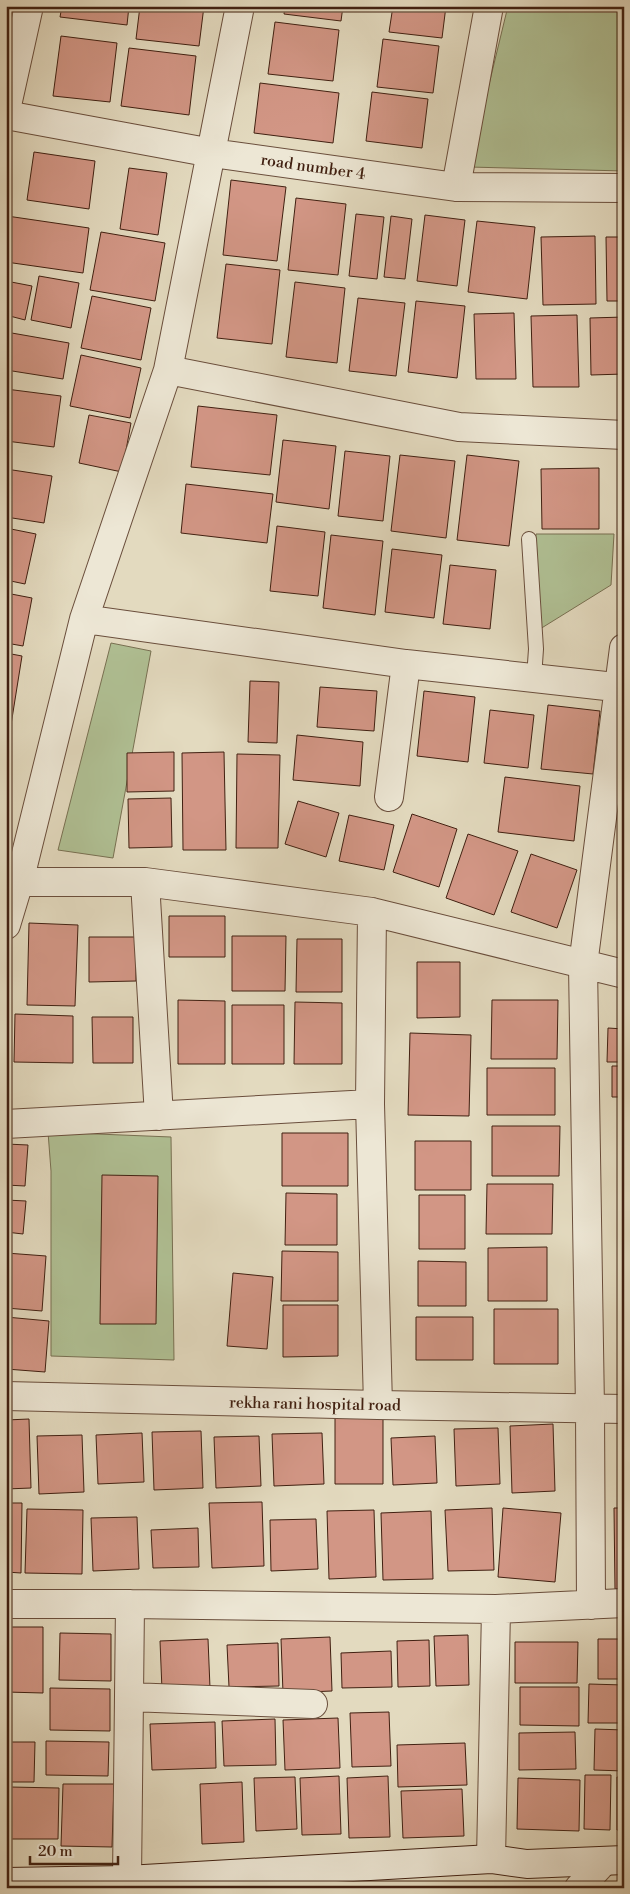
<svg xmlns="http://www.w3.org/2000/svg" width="630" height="1894" viewBox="0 0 630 1894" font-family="'Libre Bodoni',serif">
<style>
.green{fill:#b0c094;stroke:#787052}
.building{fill:#d29685;stroke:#412011}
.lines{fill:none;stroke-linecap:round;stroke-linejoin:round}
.lane-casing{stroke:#6a4e3c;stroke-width:16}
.street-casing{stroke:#6a4e3c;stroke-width:30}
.secondary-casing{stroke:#412011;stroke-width:30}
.lane{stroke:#ede7d5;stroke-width:14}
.street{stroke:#ede7d5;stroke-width:28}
.secondary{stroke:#ede7d5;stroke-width:28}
.labels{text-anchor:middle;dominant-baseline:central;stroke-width:4.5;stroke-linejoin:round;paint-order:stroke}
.street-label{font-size:16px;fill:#412011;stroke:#ede7d5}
</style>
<rect width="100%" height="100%" fill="#e3dabf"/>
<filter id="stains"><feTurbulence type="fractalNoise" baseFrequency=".004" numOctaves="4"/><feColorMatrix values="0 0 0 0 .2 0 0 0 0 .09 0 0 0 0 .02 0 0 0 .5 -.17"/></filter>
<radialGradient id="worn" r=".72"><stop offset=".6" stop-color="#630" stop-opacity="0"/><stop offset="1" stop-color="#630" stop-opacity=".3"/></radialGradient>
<path class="green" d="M508 6H624V171L469 167Z
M536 534H614L611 585 540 629Z
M111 643 151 651 113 858 58 850Z
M48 1132 171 1137 174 1360 51 1356V1171Z"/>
<path class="building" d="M62 6H129L127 25 60 17Z
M140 6H204L199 46 136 39Z
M285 6H343L341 21 284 14Z
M393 6H446L442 38 389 32Z
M275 22 339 30 333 81 268 74Z
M61 36 117 43 110 102 53 96Z
M383 39 439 46 433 93 377 87Z
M129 48 196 56 189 115 121 106Z
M260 83 339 93 333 143 254 133Z
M372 92 428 99 422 148 366 141Z
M34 152 95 161 89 209 27 200Z
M129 168 167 173 158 235 120 229Z
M231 180 286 187 277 261 223 255Z
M296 198 346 204 338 275 288 270Z
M356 214 384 217 377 279 349 276Z
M425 215 465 220 457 286 417 281Z
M7 216 89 228 83 273 6 262Z
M391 216 412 219 405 279 384 277Z
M477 221 535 227 527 299 468 292Z
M101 232 165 243 155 301 90 290Z
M595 236 596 304 543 305 541 237Z
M606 237H624V301H607Z
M226 264 280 270 272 344 217 338Z
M39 276 79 283 71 328 31 320Z
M6 281 32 286 25 320 6 315Z
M295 282 345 288 337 363 286 357Z
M92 296 151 308 141 360 81 348Z
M358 298 405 303 396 376 349 371Z
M416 301 465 306 457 378 408 372Z
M514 313 516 379H476L474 314Z
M577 315 579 387H533L531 316Z
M624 317V374L591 375 590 318Z
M6 332 69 343 63 379 6 370Z
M81 355 141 368 130 418 70 406Z
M6 389 61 396 54 447 6 441Z
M198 406 277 415 270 475 191 467Z
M89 415 131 423 122 472 79 463Z
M283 440 336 446 329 509 276 502Z
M345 451 390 456 383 521 338 516Z
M400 455 455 461 446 538 391 531Z
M467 455 519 461 509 546 457 540Z
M599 468V529H542L541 469Z
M6 469 52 476 44 523 6 517Z
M186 484 273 494 267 543 181 533Z
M277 526 325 532 318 596 270 591Z
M6 528 36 534 25 584 6 580Z
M331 535 383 541 375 615 323 608Z
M392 549 442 555 434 618 385 612Z
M450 565 496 570 490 629 443 624Z
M6 593 32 598 23 646 6 643Z
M6 653 22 656 6 756Z
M250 681 279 682 277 743 248 742Z
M320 687 377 691 374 731 317 727Z
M424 691 475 697 468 762 417 756Z
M548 705 600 711 593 774 541 769Z
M490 710 534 715 528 768 484 763Z
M297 735 363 742 360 786 293 780Z
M174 752V791L127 792V753Z
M224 752 226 850H183L182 753Z
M237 754 280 755 278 848H236Z
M505 777 580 786 574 841 498 832Z
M171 798 172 847 129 848 128 799Z
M298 801 339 813 326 857 285 844Z
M412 814 457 829 439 887 393 872Z
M349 815 394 825 384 870 339 861Z
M468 834 518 851 494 915 446 898Z
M531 854 577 870 557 928 511 912Z
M169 916H225V957H169Z
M29 923 78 925 75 1006 27 1005Z
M232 936H286L285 991H232Z
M89 937H136V981L89 982Z
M297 939H342V992H296Z
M417 962H460V1017L417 1018Z
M178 1000 225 1001V1064H178Z
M492 1000H558L557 1059H491Z
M295 1002 342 1003V1064H294Z
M232 1005H284V1064H232Z
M15 1014 73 1016V1063L14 1062Z
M92 1017H133V1063H93Z
M608 1028 624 1029V1062H607Z
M410 1033 471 1035 469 1116 408 1115Z
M612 1066H624V1097H612Z
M487 1068H555V1115H487Z
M492 1126H560L559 1176H492Z
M282 1133H348V1186H282Z
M415 1141H471V1190H415Z
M6 1144 28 1145 25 1186 6 1185Z
M102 1175 158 1176 156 1324H100Z
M487 1184H553L552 1234H486Z
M286 1193 337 1194V1245H285Z
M419 1195H465V1249H419Z
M6 1200 26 1201 23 1234 6 1232Z
M547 1247V1301H488V1248Z
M282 1251 338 1252V1301H281Z
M6 1253 46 1256 42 1311 6 1308Z
M418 1261 466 1262V1306H418Z
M233 1273 273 1277 267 1349 227 1346Z
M283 1305H338V1356L283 1357Z
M494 1309H558V1364H494Z
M6 1317 49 1321 45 1372 6 1369Z
M416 1317H473V1360H416Z
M335 1414H383V1484H335Z
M29 1419 31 1488 6 1489V1420Z
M553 1424 555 1491 512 1493 510 1426Z
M498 1428 500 1484 456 1486 454 1429Z
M201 1431 203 1488 154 1490 152 1432Z
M142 1433 144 1482 98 1484 96 1435Z
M322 1433 324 1484 274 1486 272 1434Z
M82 1435 84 1492 39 1494 37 1436Z
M259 1436 261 1486 216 1488 214 1437Z
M435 1436 437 1483 393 1485 391 1438Z
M624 1442V1478L619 1477Z
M262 1502 264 1566 212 1568 209 1503Z
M6 1503H22L21 1573 6 1572Z
M492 1508 494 1570 448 1571 445 1510Z
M503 1508 561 1513 555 1582 498 1577Z
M614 1508H624V1589H615Z
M27 1509 83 1510 82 1574 25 1573Z
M374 1510 376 1577 329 1579 327 1511Z
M431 1511 433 1579 383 1580 381 1513Z
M137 1517 139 1569 93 1571 91 1518Z
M316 1519 318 1569 271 1571 270 1520Z
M198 1528 199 1567 153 1568 151 1530Z
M6 1627H43V1693L6 1692Z
M60 1633 111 1634V1681L59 1680Z
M468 1635 469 1685 436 1686 434 1636Z
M330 1637 332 1691 283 1693 281 1639Z
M208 1639 210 1688 162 1690 160 1641Z
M598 1639H624V1679H598Z
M429 1640 430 1686 398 1687 397 1641Z
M515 1642H578L577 1683H515Z
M278 1643 279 1686 229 1687 227 1645Z
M391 1651 392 1687 342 1688 341 1653Z
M589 1684 624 1685V1723H588Z
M520 1687H579V1726L520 1725Z
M50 1688 110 1689V1731L50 1730Z
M389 1712 391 1766 352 1767 350 1713Z
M338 1718 340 1768 285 1770 283 1720Z
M275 1719 276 1765 224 1766 222 1721Z
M215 1722 216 1768 152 1770 150 1724Z
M595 1729 624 1730V1771L594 1770Z
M575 1732 576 1769 519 1770V1733Z
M46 1741 109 1742 108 1776 46 1775Z
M6 1742H35L34 1782H6Z
M465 1743 467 1785 398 1787 397 1745Z
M585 1775H611L610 1830 584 1829Z
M339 1776 341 1834 302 1835 300 1778Z
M388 1776 390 1837 349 1838 347 1778Z
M295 1777 297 1829 256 1831 254 1778Z
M617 1777H624V1830H617Z
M518 1778 580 1780 579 1831 517 1829Z
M242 1782 244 1842 202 1844 200 1784Z
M63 1784H114L112 1847 61 1846Z
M10 1787 59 1788 58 1839H9Z
M462 1789 464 1836 403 1838 401 1791Z"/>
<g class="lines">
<g class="lane-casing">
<path id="lane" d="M529 539 536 649 534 678"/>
</g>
<g class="street-casing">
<path id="street" d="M6 110 29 6
M6 115 212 153 456 187 624 188
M456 187 489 6
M168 370 459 427 624 435
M84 619 406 664 624 688
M389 797 406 664
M6 880 19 882H145L372 912 624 974
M145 882 159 1116
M372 912 370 1104 378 1405
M6 925 19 882 84 619 168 370 240 6
M6 1124 370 1104
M6 1396 378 1405 624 1409
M6 1604H130L496 1609 624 1603
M591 1605 590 1409 583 965 624 648
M129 1697 313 1704
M491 1859 496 1609
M127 1880 130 1604
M579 1888 604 1861"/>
</g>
<g class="secondary-casing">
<path id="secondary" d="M6 1882 127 1880 491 1859 527 1864 624 1860"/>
</g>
<use href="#lane" class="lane"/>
<use href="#street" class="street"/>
<use href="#secondary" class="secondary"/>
</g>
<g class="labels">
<g class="street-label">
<text transform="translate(313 167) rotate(8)">road number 4</text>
<text transform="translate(315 1404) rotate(1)">rekha rani hospital road</text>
</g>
</g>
<rect width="630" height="1894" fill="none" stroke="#e3dabf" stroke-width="25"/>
<rect x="8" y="8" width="615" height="1879" fill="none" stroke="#412011" stroke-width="2.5"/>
<rect x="12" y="12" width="605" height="1869" fill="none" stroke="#412011"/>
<path d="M30 1856v8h88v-8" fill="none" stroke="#412011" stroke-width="2.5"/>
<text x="38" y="1856" font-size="15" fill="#412011" stroke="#ede7d5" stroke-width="4" paint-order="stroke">20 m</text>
<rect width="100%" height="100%" filter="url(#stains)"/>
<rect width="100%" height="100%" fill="url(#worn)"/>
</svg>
